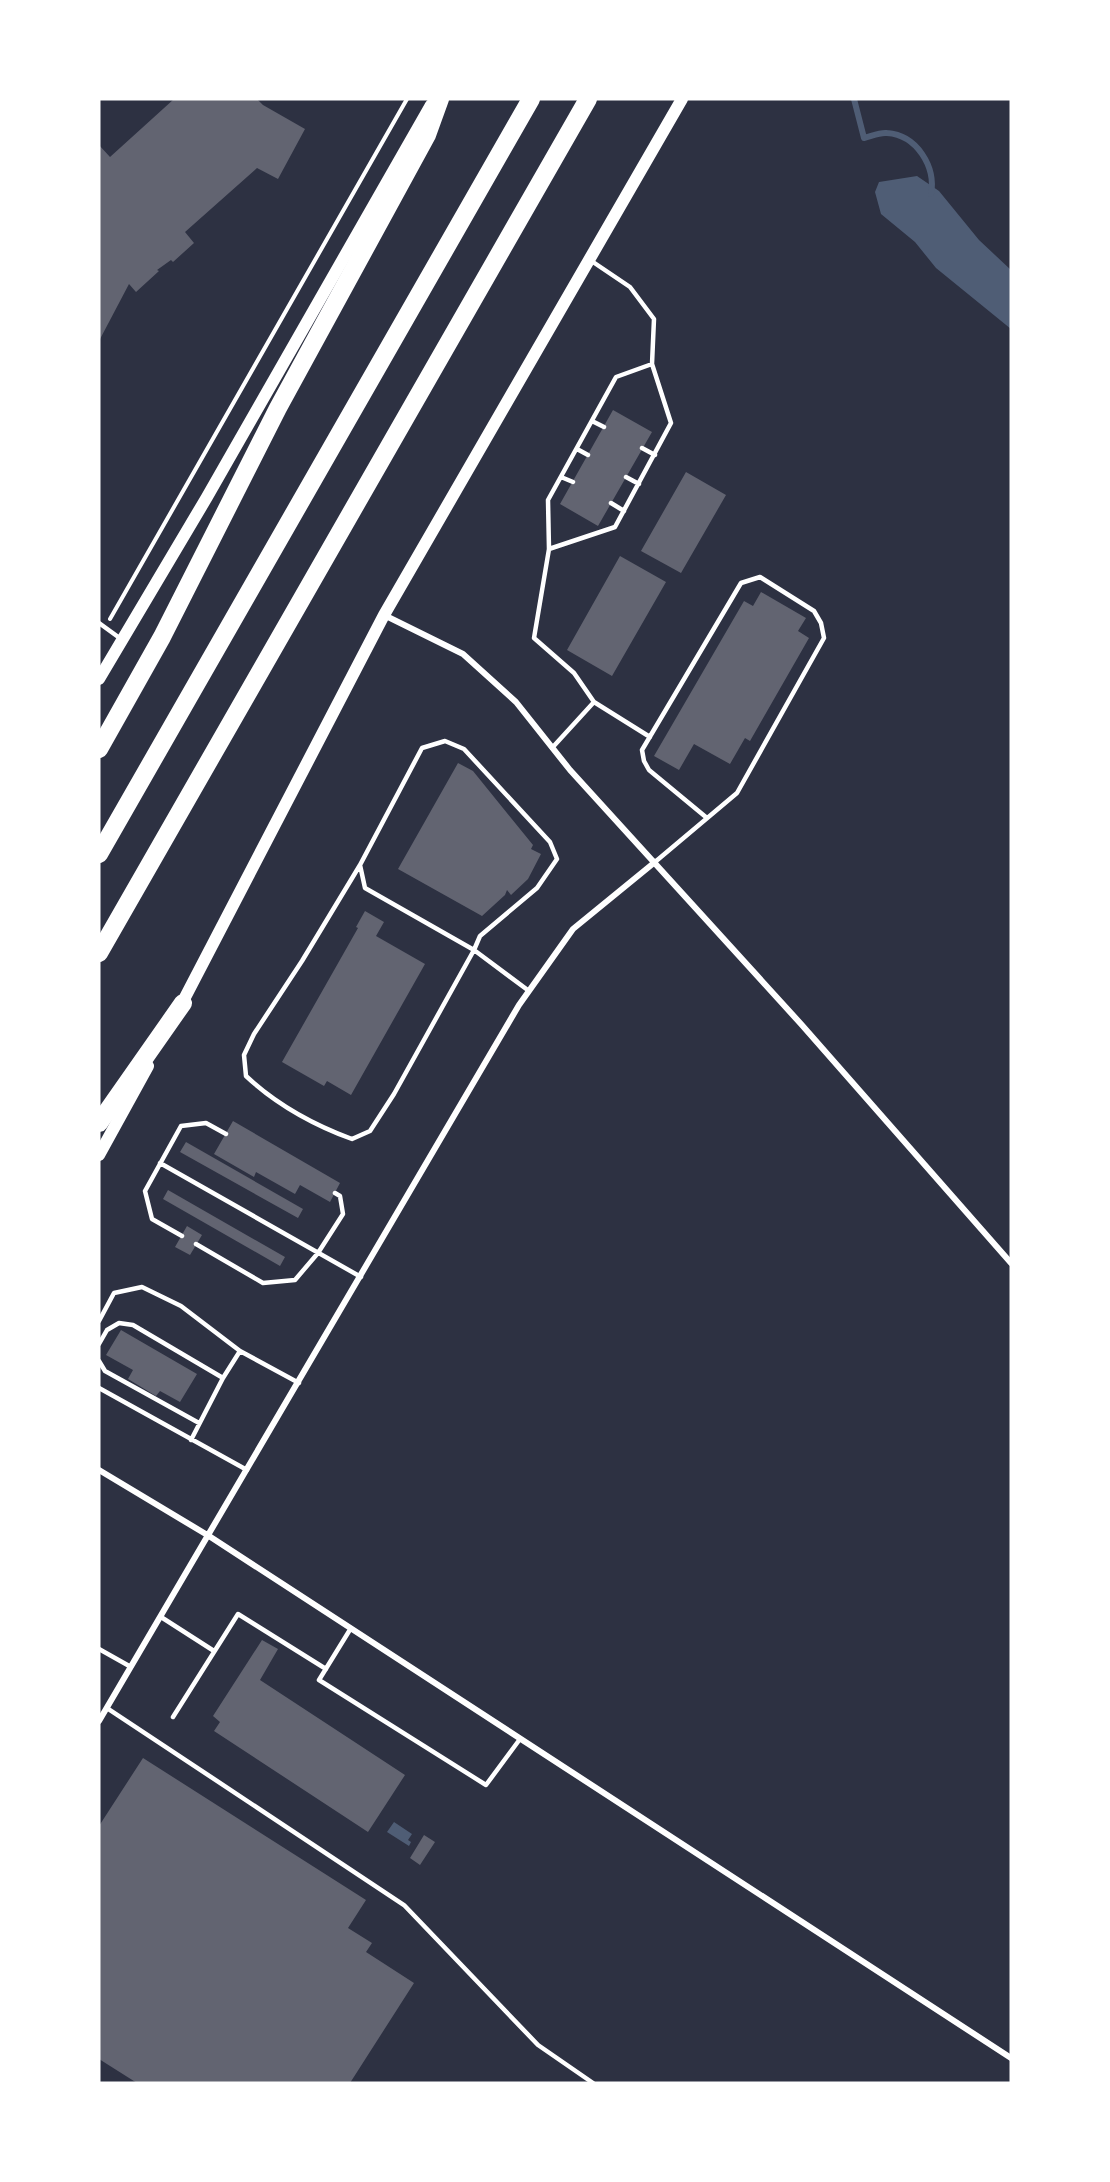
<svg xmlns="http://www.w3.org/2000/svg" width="1110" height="2182" viewBox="0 0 1110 2182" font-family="'Fira Sans',sans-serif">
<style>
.water{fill:#4f5d75}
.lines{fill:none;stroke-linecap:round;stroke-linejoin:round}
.stream{stroke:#4f5d75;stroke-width:6}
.building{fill:#626471}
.path{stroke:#fff;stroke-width:4}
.service{stroke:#fff;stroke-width:4.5}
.minor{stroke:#fff;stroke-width:6}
.secondary{stroke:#fff;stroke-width:12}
.motorway{stroke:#fff;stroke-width:18}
</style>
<rect width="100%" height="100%" fill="#2d3142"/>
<path class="water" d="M917 176 939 191 979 240 1011 270V329L936 268 915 242 881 214 875 192 879 182Z
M394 1822 412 1834 408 1840 411 1842 409 1846 387 1832Z"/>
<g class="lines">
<path class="stream" d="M854 99 864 138C872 136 880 132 887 133 917 135 936 167 931 194"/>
</g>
<path class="building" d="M174 99H257L263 105 305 129 278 179 257 168 185 232 194 243 173 262 171 260 157 270 159 271 136 292 129 284 99 341V145L110 157Z
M613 410 652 432 598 526 560 504Z
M686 472 726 495 681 573 641 551Z
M620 556 666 582 612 676 567 650Z
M761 592 806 618 798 631 809 638 750 741 745 738 730 764 694 744 679 770 654 756 744 601 753 606Z
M458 763 473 771 533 845 531 849 541 854 528 879 511 895 507 890 505 895 482 916 398 869Z
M365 911 384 922 376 936 425 964 351 1095 327 1081 324 1086 282 1062 358 928 356 927Z
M233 1121 340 1183 330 1202 300 1185 295 1194 256 1172 254 1177 214 1154Z
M186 1142 303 1209 298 1218 180 1152Z
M168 1190 285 1257 280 1266 163 1199Z
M187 1226 202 1235 190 1255 175 1247Z
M121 1330 197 1374 180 1402 160 1391 156 1396 128 1379 133 1370 106 1355Z
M262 1640 278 1649 260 1680 405 1775 368 1832 214 1731 220 1722 213 1716Z
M143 1758 366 1900 348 1928 372 1943 366 1952 414 1983 350 2083H137L99 2059V1826Z
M424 1835 435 1842 420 1865 410 1858Z"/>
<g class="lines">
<path class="path" d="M110 619 407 99"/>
<path class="service" d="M592 421 604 427
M642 448 655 455
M577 449 588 455
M561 477 573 482
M626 477 639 484
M611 503 624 511
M549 549 615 527 671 423 652 364 654 319 630 287 590 260
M99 623 121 639
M594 702 650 737
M552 748 594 702 574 673 534 638 549 549 548 500 616 377 652 364
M655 862 737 793 824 638 821 623 814 611 760 577 741 583 642 750 644 761 649 770 707 818
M360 865 302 961 254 1034 244 1055 246 1076C277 1105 314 1125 352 1139L370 1131 394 1094 474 950 365 888 360 865 422 748 445 741 464 749 550 842 557 859 537 888 480 936 474 950 529 991
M160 1163 361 1277
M182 1236 152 1219 145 1191 181 1126 206 1123 226 1134
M196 1244 263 1283 295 1280 318 1253 343 1214 340 1196 335 1193
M99 1321 114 1293 142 1287 181 1306 240 1351 299 1383
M99 1344 107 1330 119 1323 133 1325 223 1378
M99 1361 105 1371 199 1423
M99 1388 247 1470
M191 1440 223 1378 240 1351
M161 1617 214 1651
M351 1628 319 1680 486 1785 520 1739
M99 1649 131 1667
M107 1708 404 1905 538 2045 593 2083
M173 1717 238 1614 326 1669"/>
<path class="minor" d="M384 615 463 654 516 702 570 770 801 1024 1011 1263
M99 1470 209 1536 1011 2058
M99 1721 519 1005 573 929 655 862"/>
<path class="secondary" d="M99 679 207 497 431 105
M179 1009 384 615 682 99
M99 1155 148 1066"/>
<path class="motorway" d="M99 749 162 637 278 408 427 135 440 99
M99 854 531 99
M99 953 588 99
M99 1123 183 1003"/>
</g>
<rect width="1110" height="2182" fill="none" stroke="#ffffff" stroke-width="201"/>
</svg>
